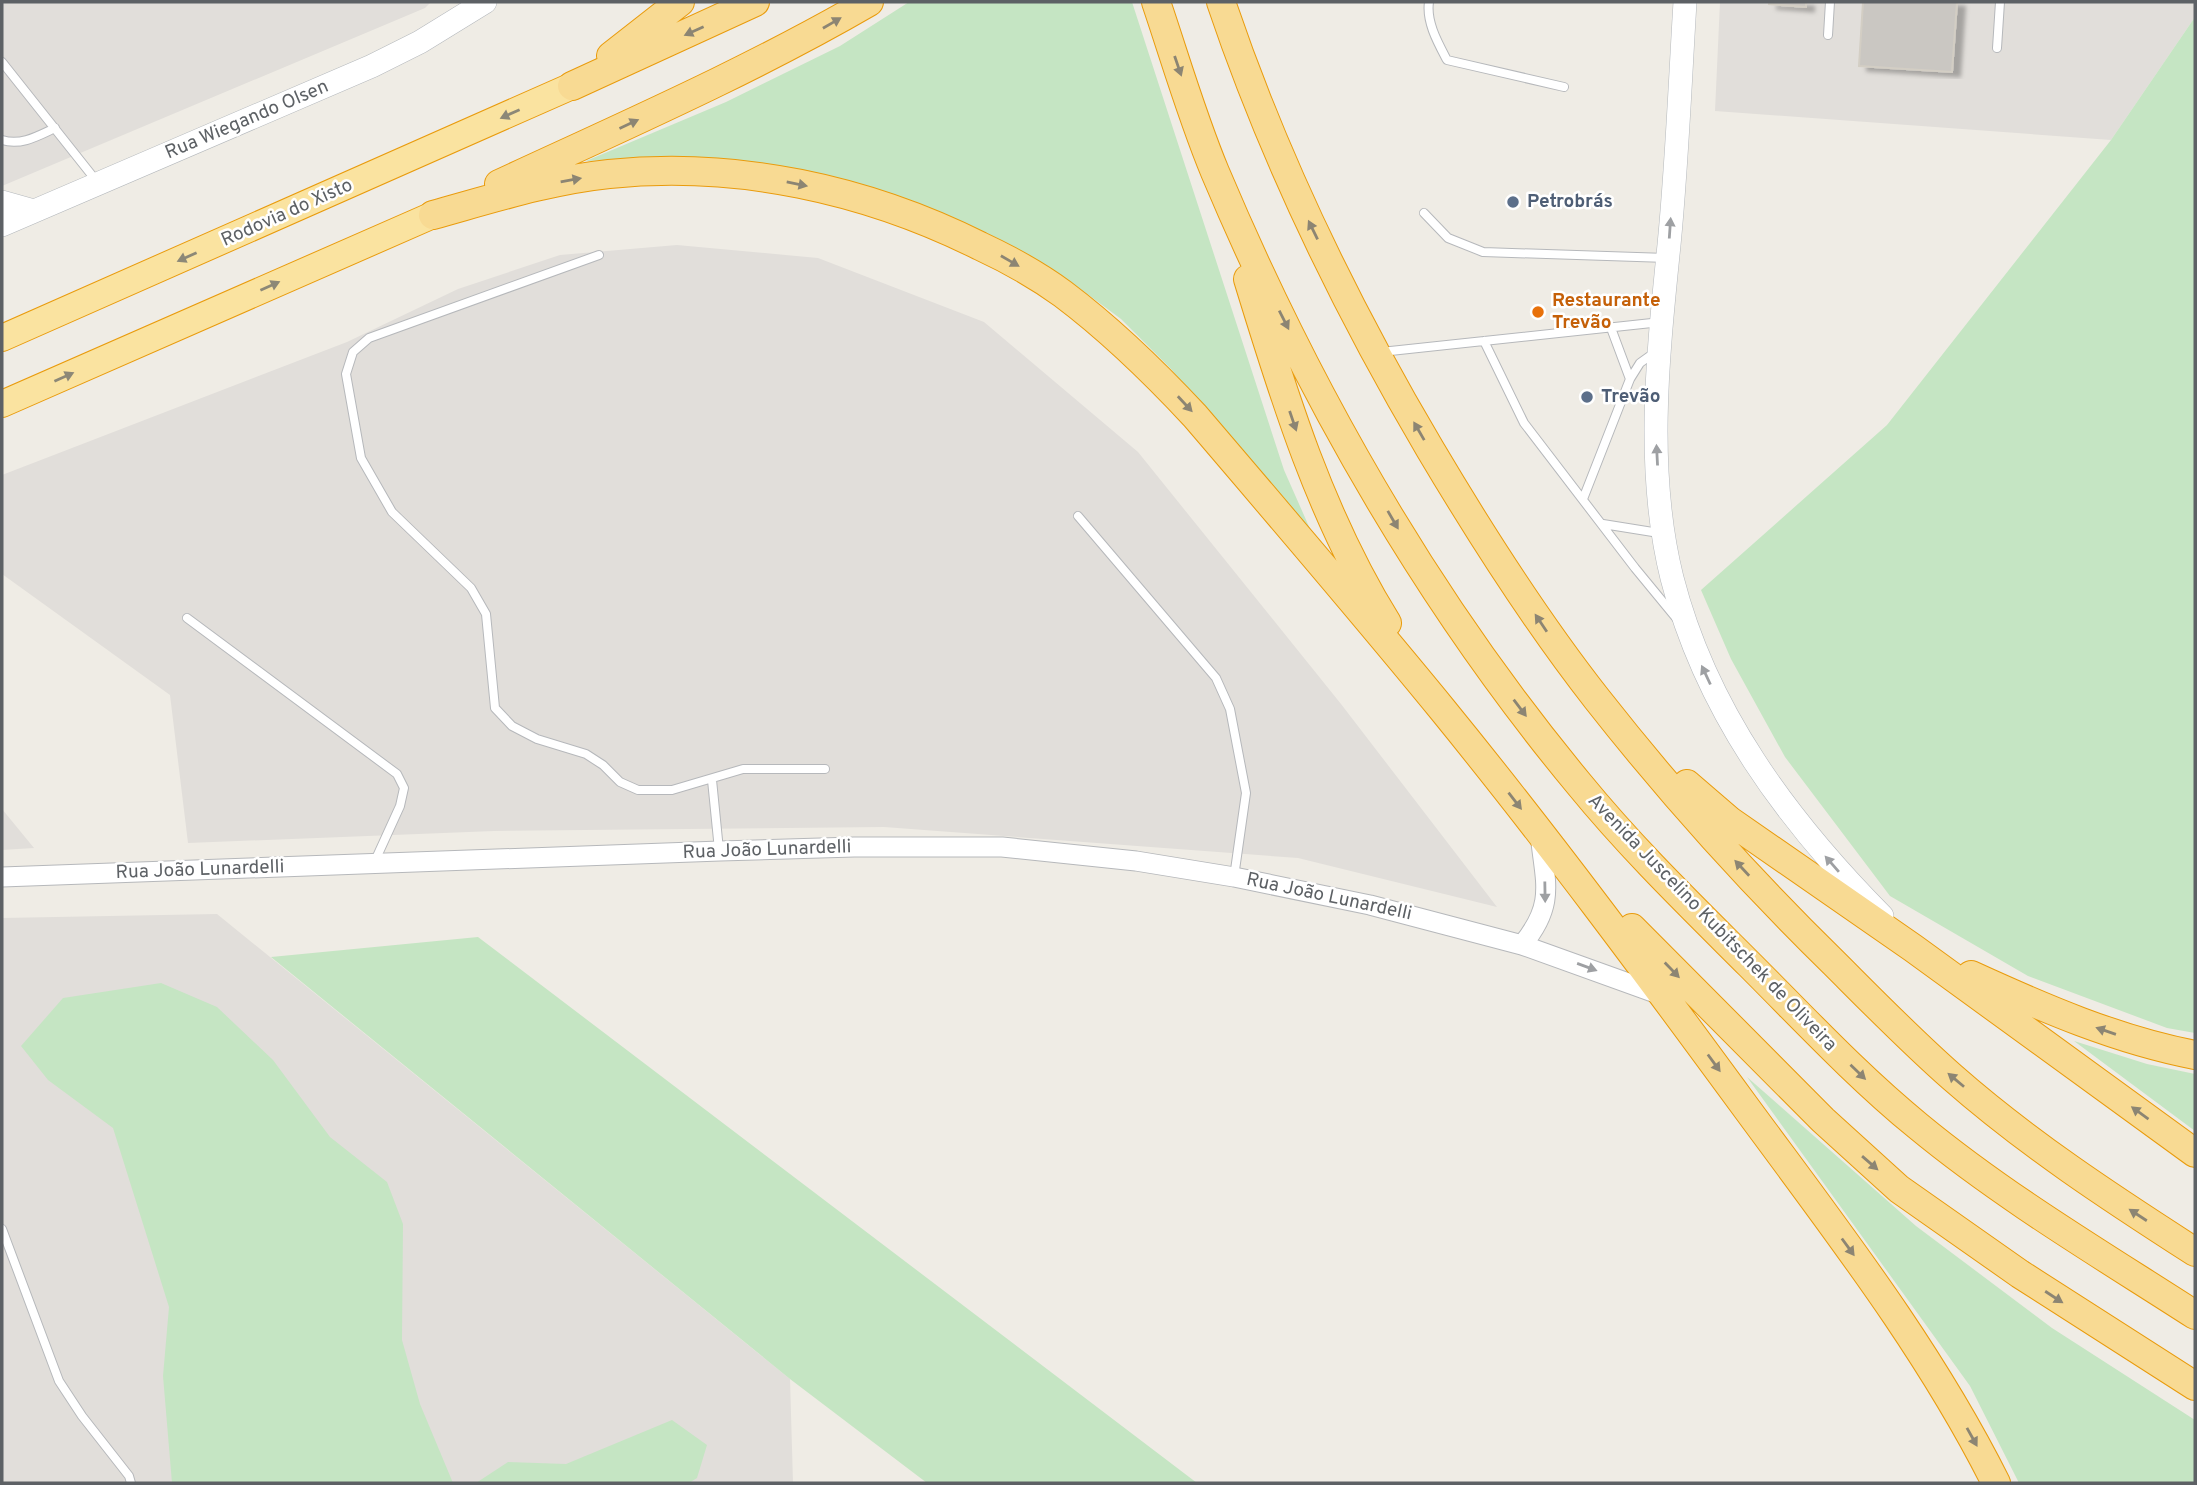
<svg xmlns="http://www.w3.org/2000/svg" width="2197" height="1485" viewBox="0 0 2197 1485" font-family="Overpass,sans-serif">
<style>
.industrial{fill:#e1deda}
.green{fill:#c5e5c3}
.building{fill:#cac7c2;stroke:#d3cec4;stroke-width:2;filter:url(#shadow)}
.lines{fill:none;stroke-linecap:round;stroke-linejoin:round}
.service-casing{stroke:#b6b8bb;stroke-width:10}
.tertiary-casing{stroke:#b6b8bb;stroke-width:21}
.secondary-casing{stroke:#b4b8bc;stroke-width:24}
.trunk-casing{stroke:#e99b0c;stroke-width:28}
.motorway-casing{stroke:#e99b0c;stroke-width:30}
.service{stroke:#fff;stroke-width:8}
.tertiary{stroke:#fff;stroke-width:19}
.secondary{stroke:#fff;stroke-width:23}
.trunk{stroke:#fae3a0;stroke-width:26}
.motorway{stroke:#f8da93;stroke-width:28}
.oneway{fill:#8c8573}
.oneway2{fill:#8c8877}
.oneway3{fill:#9ea0a3}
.service-dot{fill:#5c6f8a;stroke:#fff;stroke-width:2.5}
.food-dot{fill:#e8710a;stroke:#fff;stroke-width:2.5}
.labels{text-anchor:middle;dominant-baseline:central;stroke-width:5;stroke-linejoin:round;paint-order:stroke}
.street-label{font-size:19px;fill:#5d6165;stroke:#fff}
.service-label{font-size:19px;font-weight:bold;fill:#4e5e75;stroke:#fff;text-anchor:start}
.food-label{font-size:19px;font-weight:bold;fill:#c56008;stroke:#fff;text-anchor:start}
</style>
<defs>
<filter id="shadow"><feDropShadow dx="8" dy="4.5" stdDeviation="2" flood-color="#0004"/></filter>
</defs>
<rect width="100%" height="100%" fill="#efece5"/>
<path class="industrial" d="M2 2H431L425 8 2 186Z
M1720 2H2195V17L2111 140 1715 111Z
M677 245 818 258 984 322 1138 452 1341 704 1497 907 1298 858 884 827 494 831 188 843 170 695 2 574V475L347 342 458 289 560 255Z
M2 809 34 848 2 850Z
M217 914 790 1379 793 1483H2V918Z"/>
<path class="green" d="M909 2H1132L1284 470 1318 547 1171 369 1121 319 1063 276 997 238 931 210 674 158 586 161 726 102 840 46Z
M2195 17V1033L2167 1028 2028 976 1890 896 1785 757 1731 659 1701 590 1887 425 2111 140Z
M478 937 1197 1483H927L790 1379 271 957Z
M161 983 217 1007 273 1060 330 1137 387 1182 403 1224 402 1340 420 1404 453 1483H172L163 1376 169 1307 113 1128 48 1080 21 1046 63 998Z
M2074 1041 2147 1064 2195 1074V1131Z
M1747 1077 1916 1226 2052 1328 2195 1420V1483H2019L1970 1386Z
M672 1420 707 1445 697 1478 689 1483H476L508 1462 566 1464Z"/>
<path class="building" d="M1769 2H1806V7L1769 4Z
M1863 2H1957L1952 72 1859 66Z"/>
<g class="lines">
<g class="service-casing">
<path id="service" d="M1429 2C1426 22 1438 43 1447 60L1564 87
M1828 35 1830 2
M1997 48 2000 2
M2 62 98 183
M2 140C21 146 38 136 55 128
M1424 213 1448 238 1483 252 1667 258
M599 255 369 338 353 352 346 374 361 458 392 512 471 588 486 614 495 708 512 726 537 739 586 754 603 765 620 782 638 790H672L743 769H825
M1611 328 1630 379
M1484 341 1524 423 1635 568 1677 619
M1381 352 1661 322
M1583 499 1630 379 1640 363 1654 353
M1078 516 1216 678 1230 709 1246 793 1234 877
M1603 524 1659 533
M187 618 397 774 404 788 400 806 374 863
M712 780 719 850
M2 1229 59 1381 82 1416 129 1476 131 1483"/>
</g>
<g class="tertiary-casing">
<path id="tertiary" d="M2 877 720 851 854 847H1002L1136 861 1234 877 1370 905 1522 945 1664 996
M1522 945C1556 904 1545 883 1540 834"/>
</g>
<g class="secondary-casing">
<path id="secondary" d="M1685 2C1680 83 1677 164 1669 245 1658 354 1645 470 1672 578 1706 711 1787 820 1882 916
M2 202 34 211
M2 225 372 66 420 42 485 2"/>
</g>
<g class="trunk-casing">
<path id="trunk" d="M2 338 572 86
M2 404 433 215"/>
</g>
<g class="motorway-casing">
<path id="motorway" d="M1156 2C1175 58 1192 117 1215 172 1307 390 1428 602 1579 784 1632 849 1692 907 1750 965 1805 1020 1858 1077 1918 1126 2004 1197 2102 1255 2195 1315
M1221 2C1274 159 1346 307 1430 449 1481 535 1535 620 1597 699 1670 792 1750 881 1835 964 1873 1002 1911 1041 1952 1077 2027 1143 2111 1198 2195 1252
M611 56 680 2
M572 86 755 2
M499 184C624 126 750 71 869 2
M433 215C491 199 550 180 609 174 737 161 866 189 980 246 1008 259 1037 275 1063 294 1111 330 1154 372 1195 416 1278 513 1361 610 1442 709 1548 839 1648 974 1747 1109 1836 1230 1929 1349 1996 1483
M1248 279C1284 397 1321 517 1387 623
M1687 784 1730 821 1913 948 2195 1153
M1632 928 1823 1120 1899 1189 2020 1274 2195 1386
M1971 975C2043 1008 2117 1040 2195 1055"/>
</g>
<use href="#service" class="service"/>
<use href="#tertiary" class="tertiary"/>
<use href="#secondary" class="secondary"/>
<use href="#trunk" class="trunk"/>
<use href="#motorway" class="motorway"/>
</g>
<defs><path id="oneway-solid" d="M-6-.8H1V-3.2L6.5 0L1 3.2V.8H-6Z" transform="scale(1.75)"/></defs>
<g class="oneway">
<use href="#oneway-solid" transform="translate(832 23) rotate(-30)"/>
<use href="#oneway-solid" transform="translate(694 31) rotate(156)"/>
<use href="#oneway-solid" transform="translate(1178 66) rotate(71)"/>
<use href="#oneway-solid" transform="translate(629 124) rotate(-25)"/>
<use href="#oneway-solid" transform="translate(571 180) rotate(-10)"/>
<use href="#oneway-solid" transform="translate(797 184) rotate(11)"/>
<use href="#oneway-solid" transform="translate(1313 230) rotate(-116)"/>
<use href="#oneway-solid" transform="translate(1010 261) rotate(30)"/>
<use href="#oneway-solid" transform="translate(1284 320) rotate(63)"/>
<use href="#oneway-solid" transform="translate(1185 404) rotate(47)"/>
<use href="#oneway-solid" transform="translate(1293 421) rotate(71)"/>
<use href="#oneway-solid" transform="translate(1419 431) rotate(-120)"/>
<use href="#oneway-solid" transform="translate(1393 520) rotate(60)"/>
<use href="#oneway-solid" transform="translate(1541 623) rotate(-124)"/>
<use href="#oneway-solid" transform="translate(1520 708) rotate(53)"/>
<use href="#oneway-solid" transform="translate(1515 801) rotate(52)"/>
<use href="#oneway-solid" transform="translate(1742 868) rotate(-133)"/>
<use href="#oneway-solid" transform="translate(1672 970) rotate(46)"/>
<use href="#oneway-solid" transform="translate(2106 1031) rotate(-161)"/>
<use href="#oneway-solid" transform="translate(1714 1063) rotate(54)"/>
<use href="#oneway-solid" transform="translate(1858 1072) rotate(44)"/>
<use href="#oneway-solid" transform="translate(1956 1080) rotate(-140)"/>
<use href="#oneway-solid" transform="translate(2140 1113) rotate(-144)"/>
<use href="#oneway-solid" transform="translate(1870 1163) rotate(41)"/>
<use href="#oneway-solid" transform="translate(2138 1215) rotate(-147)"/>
<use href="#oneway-solid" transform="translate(1848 1247) rotate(54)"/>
<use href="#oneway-solid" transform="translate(2054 1297) rotate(33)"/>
<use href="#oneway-solid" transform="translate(1972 1437) rotate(61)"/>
</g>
<g class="oneway2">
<use href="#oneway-solid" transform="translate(510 114) rotate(156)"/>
<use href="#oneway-solid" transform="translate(187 257) rotate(156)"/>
<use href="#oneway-solid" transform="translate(270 286) rotate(-24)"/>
<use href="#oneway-solid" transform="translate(64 377) rotate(-24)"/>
</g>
<g class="oneway3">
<use href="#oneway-solid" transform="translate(1670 228) rotate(-86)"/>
<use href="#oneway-solid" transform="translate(1657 455) rotate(-93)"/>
<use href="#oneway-solid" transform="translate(1706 675) rotate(-115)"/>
<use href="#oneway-solid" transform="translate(1832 864) rotate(-131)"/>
<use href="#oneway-solid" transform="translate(1545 892) rotate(89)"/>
<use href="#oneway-solid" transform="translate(1587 967) rotate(20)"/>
</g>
<g class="service-dot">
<circle cx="1513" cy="202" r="7"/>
<circle cx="1587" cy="397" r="7"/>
</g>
<circle class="food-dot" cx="1538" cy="312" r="7"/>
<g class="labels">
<g class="street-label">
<text transform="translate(247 120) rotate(-23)">Rua Wiegando Olsen</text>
<text transform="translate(287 213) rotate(-24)">Rodovia do Xisto</text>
<text transform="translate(767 850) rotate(-2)">Rua João Lunardelli</text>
<text transform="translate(200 870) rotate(-2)">Rua João Lunardelli</text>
<text transform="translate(1329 897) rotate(12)">Rua João Lunardelli</text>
<text transform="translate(1712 923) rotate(46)">Avenida Juscelino Kubitschek de Oliveira</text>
</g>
<g class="service-label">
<text x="1527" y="202">Petrobrás</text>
<text x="1601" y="397">Trevão</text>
</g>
<g class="food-label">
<text x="1552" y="301">Restaurante<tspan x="1552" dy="22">Trevão</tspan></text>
</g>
</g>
<rect width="2197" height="1485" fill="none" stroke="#5d6165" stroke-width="7"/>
</svg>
